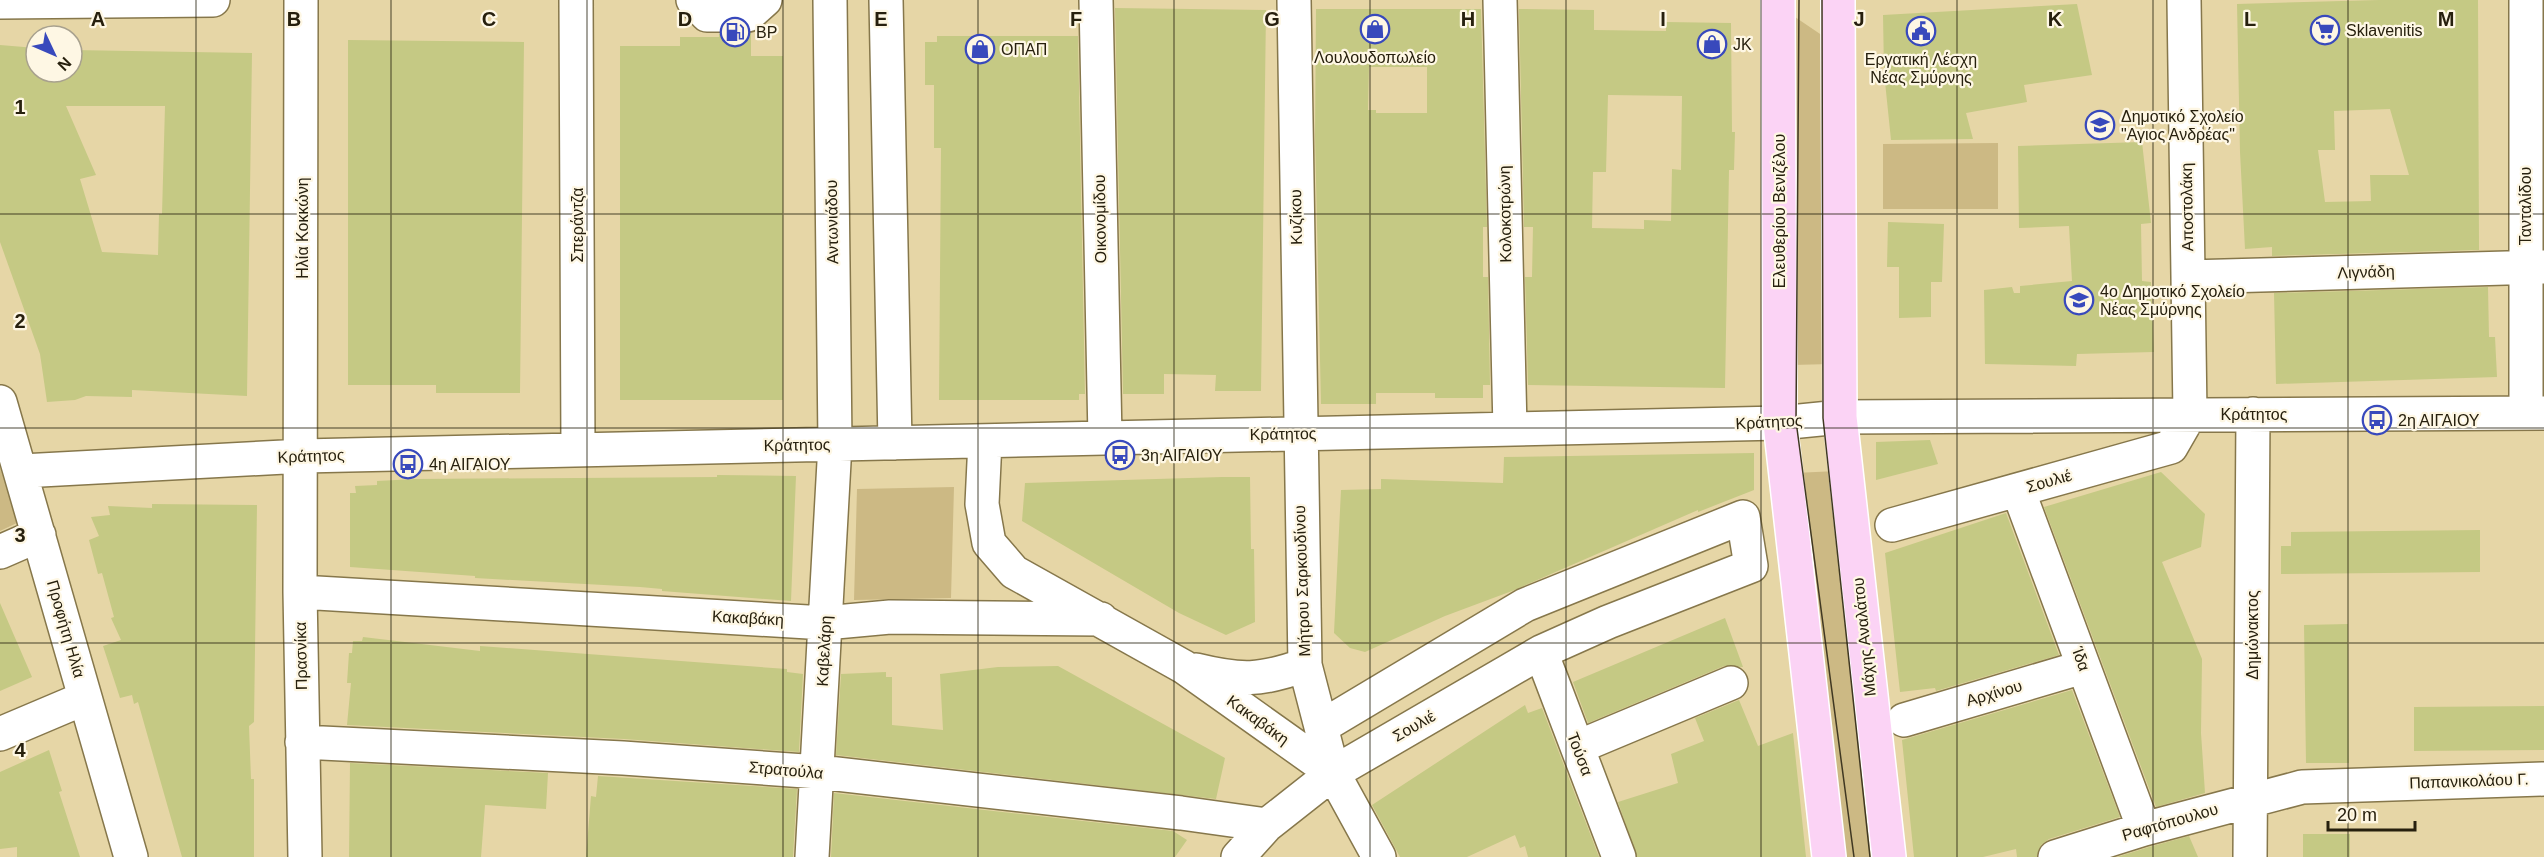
<svg xmlns="http://www.w3.org/2000/svg" width="2544" height="857" viewBox="0 0 2544 857" font-family="Helvetica,sans-serif">
<style>
.green{fill:#ccb984}
.building{fill:#c5c984;fill-rule:evenodd}
.lines{fill:none;stroke-linecap:round;stroke-linejoin:round}
.minor-casing{stroke:#86774b;stroke-width:36}
.major-casing{stroke:#fff;stroke-width:36}
.minor{stroke:#fff;stroke-width:33}
.major{stroke:#fbd3f5;stroke-width:33}
.tram{stroke:#403822;stroke-width:1.5}
.grid{fill:none;stroke:#27200e;stroke-width:1.5;stroke-opacity:0.55}
.labels{text-anchor:middle;dominant-baseline:central;stroke-width:4.5;stroke-linejoin:round;paint-order:stroke}
.poi-label{font-size:16px;fill:#27200e;stroke:#fef7e4;text-anchor:start}
.street-label{font-size:16px;fill:#27200e;stroke:#fef7e4}
.grid-label{font-size:20px;text-anchor:middle;font-weight:bold;fill:#27200e;stroke:#fef7e4;stroke-width:4.5;stroke-linejoin:round;paint-order:stroke}
</style>
<rect width="100%" height="100%" fill="#e6d6a6"/>
<path class="green" d="M1795 17 1829 40 1831 364 1792 365Z
M1998 143V209H1883V144Z
M0 467 19 522 0 531Z
M1837 471 1880 857H1843L1795 473Z
M954 487 951 598 854 600 857 489Z"/>
<path class="building" d="M2379 0H2478L2479 250 2272 256V247L2245 249 2240 152 2237 4ZM2390 109 2409 175H2370L2371 201 2325 202 2318 150H2335L2334 111Z
M2077 4 2092 75 2024 85 2027 102 1966 113 1973 139 1891 140 1884 72 1883 15Z
M1115 8 1266 10 1261 391H1215L1216 375 1164 374V394H1123Z
M1316 9H1481L1487 227H1483V277H1488L1490 385H1483V398H1435V393H1376V404H1321L1315 135ZM1369 67H1427V113H1376V110H1368Z
M1519 9 1594 10V30L1666 31V22L1731 23 1732 132H1735L1734 170H1729L1725 388 1528 385 1525 277H1532L1533 227H1524ZM1608 95 1682 96 1681 170 1672 169 1671 221 1644 220V229L1592 228 1593 172H1606Z
M751 33V56H783V400H620V46H680V37H719V34Z
M937 36H1078L1085 394H1079V400H939L941 148H934V85H925V42H937Z
M348 40 524 42 520 393H436V385H348Z
M0 45 36 48V72H72V50L252 53 247 396 132 390V397L86 396 75 400 47 402 40 354 0 242ZM66 106H165L162 214H159L158 255 102 252 80 179 96 175Z
M2142 142 2151 223 2141 224 2142 281 2151 282 2154 352 2077 354 2076 366 1985 364 1984 290 2012 287 2014 293H2020V286L2072 281 2069 226 2019 228 2018 146Z
M1888 222 1944 224 1942 282H1931V317L1899 318V267H1887Z
M2488 287 2489 337H2495L2497 377 2276 384 2274 293Z
M1930 440 1938 464 1876 480V442Z
M1754 453V490L1698 512V510L1512 591 1445 616 1365 652 1350 648 1334 633 1341 490 1381 489V479L1503 483 1504 457Z
M2161 472 2205 514 2201 547 2162 562 2202 659 2201 733 2205 793 2156 807 2044 507Z
M717 475 796 476 791 601 662 591V589L640 587 475 578V576L350 567V493H356L355 486 377 485V481L415 479 717 477Z
M1222 477H1250L1251 549H1254L1255 622 1226 635 1179 613 1022 521 1025 483Z
M152 504 257 505 254 722 249 726 251 779H254V857H182L138 702 134 704 132 695 120 698 103 646 121 640 111 618 114 617 102 573 98 574 89 540 99 536 91 517 110 515 108 506 152 508Z
M2006 513 2059 655 1936 691 1935 688 1900 692 1885 553Z
M2480 530V572L2281 574V546H2291V532Z
M0 603 32 677 0 691Z
M1725 618 1743 667 1724 666 1588 723 1573 682Z
M2348 624 2349 763H2306L2304 625Z
M363 637 480 651V646L787 669V672L803 674 799 752 624 739 347 725 351 683H347L349 653H352L353 641H362Z
M1058 666 1225 758 1216 799 836 755 841 674 886 672V677H892V725L943 730 940 674 998 667Z
M2072 690 2120 817 2049 839 2041 845 2037 857H2017L2016 849 1983 857H1914L1902 740Z
M1739 700 1758 746 1793 733 1806 857H1637L1618 802 1678 783 1671 754 1704 741 1695 718Z
M1525 705 1528 713 1542 708 1599 857H1528L1525 846 1520 848 1515 835 1467 857H1400L1372 805Z
M2544 706V750L2414 751V707Z
M49 750 62 791 59 792 80 857H17V847L0 849V772Z
M350 763 548 773 546 809 485 805 481 857H349Z
M598 776 797 789 793 857H586L591 796 596 797Z
M834 793 1173 831 1187 840 1175 857H831Z
M2303 834H2350V857H2303Z
M2189 836 2198 857H2117L2149 847Z"/>
<g class="lines">
<g class="minor-casing">
<path id="minor" d="M301 0 300 592 305 857
M576 0 578 450
M693 0 707 15H748L765 0
M886 0 895 443
M1096 0 1105 438
M1294 0 1305 665 1333 773 1379 857
M1500 0 1510 429
M2526 0V413
M0 2 213 0
M2188 277 2544 267
M0 402 131 857
M985 441 982 504 989 543 1014 572 1184 667 1333 773
M22 471 303 456 1780 423 1840 417 2544 413
M2018 490 2144 829
M1892 525 2171 447 2190 414 2184 0
M0 552 39 535
M300 592 825 623 890 617 1101 619
M1541 652 1619 857
M1196 670C1241 681 1260 681 1305 665
M1904 720 2083 667
M0 734 85 698
M302 742 623 758 819 772 1181 813 1267 825
M1578 747 1731 683
M812 857 835 444 830 0
M1238 857 1267 825 1333 773 1541 652 1608 622 1751 566 1743 517 1525 605 1321 727
M2055 857 2144 829 2302 787 2544 779
M2250 857 2253 414"/>
</g>
<g class="major-casing">
<path id="major" d="M1778 0 1780 423 1829 857
M1838 0 1840 417 1889 857"/>
</g>
<use href="#minor" class="minor"/>
<use href="#major" class="major"/>
<path class="tram" d="M1799 0 1796 421 1854 857
M1822 0 1823 418 1870 857"/>
</g>
<path class="grid" d="M196 0V857M391 0V857M587 0V857M783 0V857M978 0V857M1174 0V857M1370 0V857M1566 0V857M1761 0V857M1957 0V857M2153 0V857M2348 0V857M0 214H2544M0 428H2544M0 643H2544"/>
<defs>
<g id="shop-ring" transform="scale(1.5)"><circle r="9.5" fill="#fef7e4" stroke="#3849bc" stroke-width="1.5"/><path d="M-5-2.5h2.3a2.7 3.5 0 0 1 5.4 0H5L5.5 6h-11ZM-1.5-2.5h3a1.5 2.3 0 0 0-3 0Z" fill="#3849bc"/></g>
<g id="supermarket-ring" transform="scale(1.5)"><circle r="9.5" fill="#fef7e4" stroke="#3849bc" stroke-width="1.5"/><path d="M-6-5.5h2.5l.6 2H6L4.5 2H-2.5L-4.4-4H-6ZM-1.5 3.2a1.3 1.3 0 1 0 .1 0ZM3 3.2a1.3 1.3 0 1 0 .1 0Z" fill="#3849bc"/></g>
<g id="civic-ring" transform="scale(1.5)"><circle r="9.5" fill="#fef7e4" stroke="#3849bc" stroke-width="1.5"/><path d="M-.6-6.5H3V-4.5H.6V-3L4-1V1h2V6H-6V1h2V-1L-.6-3ZM-1.2 2.5V6h2.4V2.5Z" fill="#3849bc"/></g>
<g id="fuel-ring" transform="scale(1.5)"><circle r="9.5" fill="#fef7e4" stroke="#3849bc" stroke-width="1.5"/><path d="M-5.5-6h7V0h2V4h1.3V-2.5L3-4.5l.8-.8L6-3V5H2.5V1h-1V6h-7ZM-4.2-4.7v3.2H.2V-4.7Z" fill="#3849bc"/></g>
<g id="school-ring" transform="scale(1.5)"><circle r="9.5" fill="#fef7e4" stroke="#3849bc" stroke-width="1.5"/><path d="M0-5L7-2L0 1L-7-2ZM-4 1L0 2.5L4 1V4Q0 6-4 4Z" fill="#3849bc"/></g>
<g id="bus-ring" transform="scale(1.5)"><circle r="9.5" fill="#fef7e4" stroke="#3849bc" stroke-width="1.5"/><path d="M-5-6H5V4H4V6H2V4H-2V6H-4V4H-5ZM-3.5-4V0h7V-4ZM-3.5 1.2v1.5H-2V1.2ZM2 1.2v1.5H3.5V1.2Z" fill="#3849bc"/></g>
</defs>
<g fill-rule="evenodd">
<use href="#shop-ring" x="1375" y="29"/>
<use href="#supermarket-ring" x="2325" y="30"/>
<use href="#civic-ring" x="1921" y="31"/>
<use href="#fuel-ring" x="735" y="32"/>
<use href="#shop-ring" x="1712" y="44"/>
<use href="#shop-ring" x="980" y="49"/>
<use href="#school-ring" x="2100" y="125"/>
<use href="#school-ring" x="2079" y="300"/>
<use href="#bus-ring" x="2377" y="420"/>
<use href="#bus-ring" x="1120" y="455"/>
<use href="#bus-ring" x="408" y="464"/>
</g>
<g class="labels">
<g class="poi-label">
<text x="2346" y="30">Sklavenitis</text>
<text x="756" y="32">BP</text>
<text x="1733" y="44">JK</text>
<text x="1001" y="49">ΟΠΑΠ</text>
<text x="1375" y="57" text-anchor="middle">Λουλουδοπωλείο</text>
<text x="1921" y="59" text-anchor="middle">Εργατική Λέσχη<tspan x="1921" dy="18">Νέας Σμύρνης</tspan></text>
<text x="2121" y="116">Δημοτικό Σχολείο<tspan x="2121" dy="18">"Αγιος Ανδρέας"</tspan></text>
<text x="2100" y="291">4o Δημοτικό Σχολείο<tspan x="2100" dy="18">Νέας Σμύρνης</tspan></text>
<text x="2398" y="420">2η ΑΙΓΑΙΟΥ</text>
<text x="1141" y="455">3η ΑΙΓΑΙΟΥ</text>
<text x="429" y="464">4η ΑΙΓΑΙΟΥ</text>
</g>
<g class="street-label">
<text transform="translate(2525 206) rotate(-90)">Τανταλίδου</text>
<text transform="translate(2187 207) rotate(-91)">Αποστολάκη</text>
<text transform="translate(1779 211) rotate(-90)">Ελευθερίου Βενιζέλου</text>
<text transform="translate(1505 214) rotate(-91)">Κολοκοτρώνη</text>
<text transform="translate(1296 217) rotate(-91)">Κυζίκου</text>
<text transform="translate(1100 219) rotate(-91)">Οικονομίδου</text>
<text transform="translate(832 222) rotate(-91)">Αντωνιάδου</text>
<text transform="translate(577 225) rotate(-90)">Σπεράντζα</text>
<text transform="translate(302 228) rotate(-90)">Ηλία Κοκκώνη</text>
<text transform="translate(2366 272) rotate(-2)">Λιγνάδη</text>
<text x="2254" y="414">Κράτητος</text>
<text transform="translate(1769 422) rotate(-3)">Κράτητος</text>
<text transform="translate(1283 434) rotate(-1)">Κράτητος</text>
<text transform="translate(797 445) rotate(-1)">Κράτητος</text>
<text transform="translate(311 456) rotate(-2)">Κράτητος</text>
<text transform="translate(2049 481) rotate(-16)">Σουλιέ</text>
<text transform="translate(1302 581) rotate(-92)">Μήτρου Σαρκουδίνου</text>
<text transform="translate(748 618) rotate(3)">Κακαβάκη</text>
<text transform="translate(66 629) rotate(74)">Προφήτη Ηλία</text>
<text transform="translate(2252 635) rotate(-90)">Δημώνακτος</text>
<text transform="translate(1864 637) rotate(-96)">Μάχης Αναλάτου</text>
<text transform="translate(824 651) rotate(-87)">Καβελάρη</text>
<text transform="translate(301 656) rotate(-91)">Πρασνίκα</text>
<text transform="translate(2081 659) rotate(70)">Ίδα</text>
<text transform="translate(1994 693) rotate(-16)">Αρχίνου</text>
<text transform="translate(1258 720) rotate(36)">Κακαβάκη</text>
<text transform="translate(1414 726) rotate(-30)">Σουλιέ</text>
<text transform="translate(1580 754) rotate(69)">Τούσα</text>
<text transform="translate(786 770) rotate(5)">Στρατούλα</text>
<text transform="translate(2469 781) rotate(-2)">Παπανικολάου Γ.</text>
<text transform="translate(2170 822) rotate(-16)">Ραφτόπουλου</text>
</g>
</g>
<g class="grid-label">
<text x="98" y="26">A</text>
<text x="294" y="26">B</text>
<text x="489" y="26">C</text>
<text x="685" y="26">D</text>
<text x="881" y="26">E</text>
<text x="1076" y="26">F</text>
<text x="1272" y="26">G</text>
<text x="1468" y="26">H</text>
<text x="1663" y="26">I</text>
<text x="1859" y="26">J</text>
<text x="2055" y="26">K</text>
<text x="2250" y="26">L</text>
<text x="2446" y="26">M</text>
<text x="20" y="114">1</text>
<text x="20" y="328">2</text>
<text x="20" y="542">3</text>
<text x="20" y="757">4</text>
</g>
<g transform="translate(54 54) rotate(134)"><circle r="28" fill="#fef7e4" stroke="#a8a18e" stroke-width="1.5"/>
<path d="M0-4.5L10 22L0 15L-10 22Z" fill="#3849bc"/>
<text y="-9" font-size="16" font-weight="bold" text-anchor="middle" fill="#27200e">N</text>
</g>
<path d="M2328 821v9h87v-9" fill="none" stroke="#27200e" stroke-width="3"/>
<text x="2337" y="821" font-size="18" fill="#27200e" stroke="#fef7e4" stroke-width="4.5" paint-order="stroke">20 m</text>
</svg>
